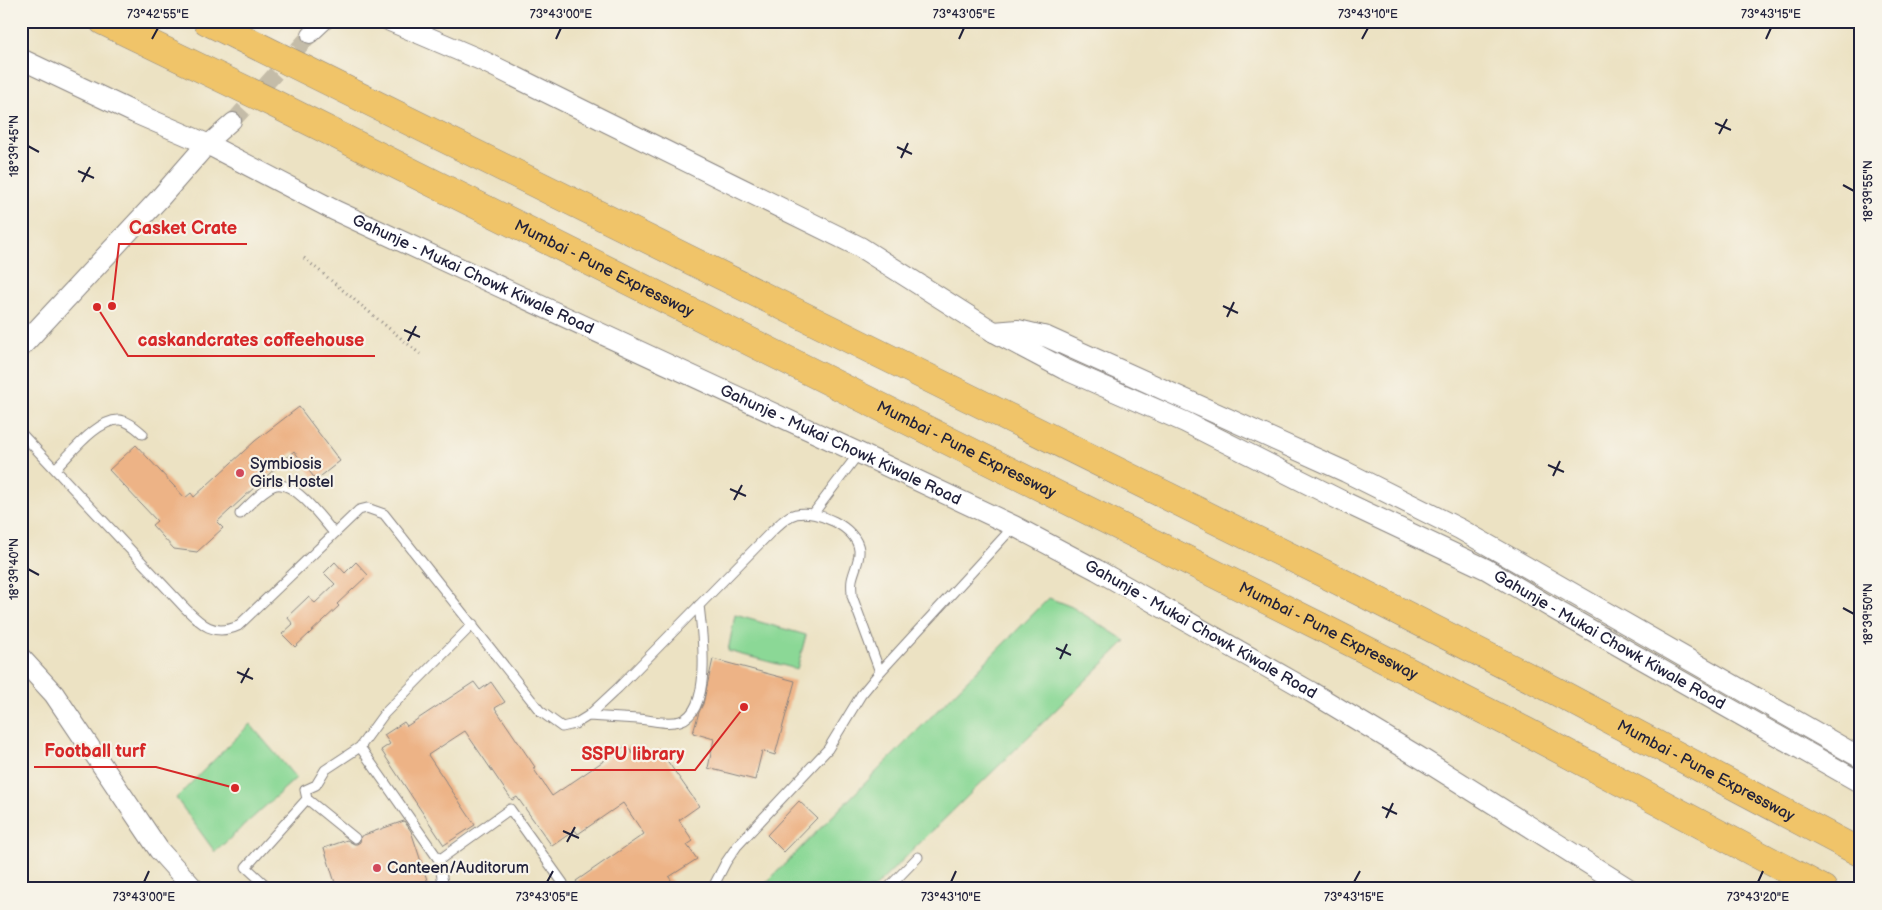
<svg xmlns="http://www.w3.org/2000/svg" width="1882" height="910" viewBox="0 0 1882 910" font-family="'Balsamiq Sans',sans-serif">
<style>
.green{fill:#8bd896;stroke:#567d68}
.building{fill:#edb386}
.lines{fill:none;stroke-linecap:round;stroke-linejoin:round}
.minor-tunnel{stroke:#c4bca8;stroke-width:16;stroke-dasharray:16 8;stroke-linecap:butt}
.service-casing{stroke:#87827f;stroke-width:11}
.minor-casing{stroke:#87827f;stroke-width:18}
.tertiary-casing{stroke:#87827f;stroke-width:22}
.motorway-casing{stroke:#87827f;stroke-width:29}
.path{stroke:#87827f;stroke-width:3;stroke-dasharray:1 4;stroke-linecap:butt}
.service{stroke:#fff;stroke-width:9}
.minor{stroke:#fff;stroke-width:16}
.tertiary{stroke:#fff;stroke-width:20}
.motorway{stroke:#f0c469;stroke-width:28}
.ticks{fill:none;stroke:#22223b;stroke-width:2}
.poi-dot{fill:#d1495b;stroke:#f7f3e8;stroke-width:2}
.labels{text-anchor:middle;dominant-baseline:central;stroke-width:4.5;stroke-linejoin:round;paint-order:stroke}
.street-label{font-size:16px;fill:#22223b;stroke:#f7f3e8}
.poi-label{font-size:16px;fill:#22223b;stroke:#f7f3e8;text-anchor:start}
.leader{fill:none;stroke:#d62828;stroke-width:2}
.callout-dot{fill:#d62828;stroke:#f7f3e8;stroke-width:2}
.callout-label{font-size:18px;text-anchor:middle;font-weight:bold;fill:#d62828;stroke:#f7f3e8;stroke-width:4.5;stroke-linejoin:round;paint-order:stroke}
.neatline{fill:none;stroke:#22223b;stroke-width:2}
.ticks-label{font-size:12px;text-anchor:middle;fill:#22223b}
</style>
<rect width="100%" height="100%" fill="#f7f3e8"/>
<filter id="ink" filterUnits="userSpaceOnUse"><feTurbulence type="fractalNoise" baseFrequency=".02" numOctaves="2"/><feDisplacementMap in="SourceGraphic" scale="10" xChannelSelector="R" yChannelSelector="G"/><feConvolveMatrix kernelMatrix="1 2 1 2 8 2 1 2 1" color-interpolation-filters="sRGB"/></filter>
<filter id="wash" filterUnits="userSpaceOnUse"><feTurbulence type="fractalNoise" baseFrequency=".0096" numOctaves="4" result="noise"/><feDisplacementMap in="SourceGraphic" scale="20" xChannelSelector="R" yChannelSelector="G"/><feGaussianBlur stdDeviation="1.12" result="paint"/><feColorMatrix in="noise" values="0 0 0 0 0 0 0 0 0 0 0 0 0 0 0 0 0 1.4 0 .05"/><feComposite in="paint" operator="in"/></filter>
<g filter="url(#wash)">
<rect width="100%" height="100%" fill="#ece2c3"/>
<path class="green" d="M1049 598 1072 607 1126 641 873 889H760Z
M735 615 806 635 797 669 728 651Z
M250 724 296 778 215 852 176 798Z"/>
<g id="blocks">
<path class="building" d="M299 407 340 461 316 480 294 451 217 522 223 528 197 552 174 549 152 525 157 521 109 470 136 445 185 498 191 493 194 497 255 441Z
M335 562 345 573 356 562 368 575 337 604 339 606 295 647 282 634 293 624 287 617 308 597 315 603 335 584 324 573Z
M713 659 795 681 775 755 762 751 755 780 708 768 714 739 693 733 699 712 703 704Z
M474 682 480 690 491 682 505 702 495 708 535 767 533 768 552 796 627 745 633 754 639 750 645 758 659 749 699 806 679 820 693 841 687 845 697 859 669 877 677 889H581L576 881 644 834 623 803 578 834 575 830 552 846 517 797 512 800 465 731 428 755 475 825 444 845 381 750 390 744 384 735 404 722 407 726Z
M799 801 817 818 784 852 767 835Z
M404 821 411 831 430 889H337L324 848 347 840 354 844H357L360 842 361 836Z"/>
</g>
</g>
<g filter="url(#ink)">
<use href="#blocks" fill-opacity="0" stroke="#87827f" stroke-width="1"/>
<g class="lines">
<path class="minor-tunnel" d="M233 121 310 35"/>
<g class="service-casing">
<path id="service" d="M21 433 184 607C201 624 213 637 238 626L359 510 367 508 384 514 540 711 562 727 575 724 588 716 618 688 771 532C779 525 786 516 796 514 816 509 857 527 859 550 860 560 854 570 852 580 851 585 852 590 852 596L880 672
M55 469C70 455 98 418 120 420 129 421 136 428 143 434
M240 514C248 506 265 487 276 485 295 481 322 519 334 533
M813 514 859 453
M588 716C604 717 621 718 638 719 652 720 666 725 680 721 713 711 702 631 699 605
M360 747 439 860 444 889
M355 838 307 799 305 790 316 785 325 770 360 747 384 714 473 624
M439 860 510 809 563 883 556 889
M270 889 246 867 307 799
M712 889 726 862 737 846 828 749 861 695 880 672 1014 526
M887 889 918 857"/>
</g>
<g class="minor-casing">
<path id="minor" d="M310 35 325 21
M207 144 233 121"/>
</g>
<g class="tertiary-casing">
<g id="tertiary">
<path id="s1" d="M390 21 481 60 860 247 994 332 1064 369 1185 422 1342 501 1486 569 1559 612 1861 783"/>
<path id="s2" d="M21 59 135 113 207 144 334 210 859 453 1014 526 1097 570 1311 692 1424 760 1629 889"/>
<path d="M994 332 1018 330 1047 337 1346 472 1460 529 1861 758"/>
<path d="M21 347 159 199 207 144"/>
<path d="M21 658 54 694 159 850 194 889"/>
</g>
</g>
<g class="motorway-casing">
<g id="motorway">
<path id="s3" d="M103 21 275 104 1317 625 1525 731 1823 889"/>
<path id="s4" d="M207 21 1339 581 1548 687 1861 853"/>
</g>
</g>
<path class="path" d="M304 258 420 354"/>
<use href="#service" class="service"/>
<use href="#minor" class="minor"/>
<use href="#tertiary" class="tertiary"/>
<use href="#motorway" class="motorway"/>
</g>
</g>
<path class="ticks" d="M152 39 158 28M556 39 561 28M959 39 964 28M1362 39 1368 28M1766 39 1771 28M1715 123 1731 130M1719 134 1727 119M28 146 39 152M897 147 912 154M901 158 908 143M78 171 94 178M82 182 90 167M1843 185 1854 191M1223 306 1238 313M1227 317 1234 302M404 330 420 337M408 341 416 326M1548 465 1564 472M1553 476 1560 461M730 489 746 496M734 500 742 485M28 569 39 575M1843 608 1854 614M1056 648 1071 655M1060 659 1067 644M237 672 253 679M241 683 249 668M1382 807 1397 814M1386 818 1393 803M563 831 579 838M567 842 575 827M144 882 149 871M547 882 553 871M951 882 956 871M1354 882 1360 871M1758 882 1763 871"/>
<g class="poi-dot">
<circle cx="240" cy="473" r="5"/>
<circle cx="377" cy="868" r="5"/>
</g>
<g class="labels">
<g class="street-label">
<text stroke="none"><textPath href="#s3" startOffset="559">Mumbai - Pune Expressway</textPath></text>
<text stroke="none"><textPath href="#s2" startOffset="501">Gahunje - Mukai Chowk Kiwale Road</textPath></text>
<text stroke="none"><textPath href="#s2" startOffset="906">Gahunje - Mukai Chowk Kiwale Road</textPath></text>
<text stroke="none"><textPath href="#s3" startOffset="964">Mumbai - Pune Expressway</textPath></text>
<text stroke="none"><textPath href="#s2" startOffset="1311">Gahunje - Mukai Chowk Kiwale Road</textPath></text>
<text stroke="none"><textPath href="#s3" startOffset="1369">Mumbai - Pune Expressway</textPath></text>
<text stroke="none"><textPath href="#s1" startOffset="1369">Gahunje - Mukai Chowk Kiwale Road</textPath></text>
<text stroke="none"><textPath href="#s4" startOffset="1676">Mumbai - Pune Expressway</textPath></text>
</g>
<g class="poi-label">
<text x="250" y="464">Symbiosis<tspan x="250" dy="18">Girls Hostel</tspan></text>
<text x="387" y="868">Canteen/Auditorum</text>
</g>
</g>
<path class="leader" d="M112 306L119 244H247M97 307L128 356H375M235 788L156 767H34M744 707L695 770H571"/>
<g class="callout-dot">
<circle cx="112" cy="306" r="5"/>
<circle cx="97" cy="307" r="5"/>
<circle cx="235" cy="788" r="5"/>
<circle cx="744" cy="707" r="5"/>
</g>
<g class="callout-label">
<text x="183" y="234">Casket Crate</text>
<text x="251" y="346">caskandcrates coffeehouse</text>
<text x="95" y="757">Football turf</text>
<text x="633" y="760">SSPU library</text>
</g>
<rect width="1882" height="910" fill="none" stroke="#f7f3e8" stroke-width="55"/>
<rect x="28" y="28" width="1826" height="854" class="neatline"/>
<g class="ticks-label">
<text x="158" y="18">73°42'55"E</text>
<text x="561" y="18">73°43'00"E</text>
<text x="964" y="18">73°43'05"E</text>
<text x="1368" y="18">73°43'10"E</text>
<text x="1771" y="18">73°43'15"E</text>
<text transform="translate(14 146) rotate(-90)" y="4">18°39'45"N</text>
<text transform="translate(1868 191) rotate(-90)" y="4">18°39'55"N</text>
<text transform="translate(14 569) rotate(-90)" y="4">18°39'40"N</text>
<text transform="translate(1868 614) rotate(-90)" y="4">18°39'50"N</text>
<text x="144" y="901">73°43'00"E</text>
<text x="547" y="901">73°43'05"E</text>
<text x="951" y="901">73°43'10"E</text>
<text x="1354" y="901">73°43'15"E</text>
<text x="1758" y="901">73°43'20"E</text>
</g>
</svg>
